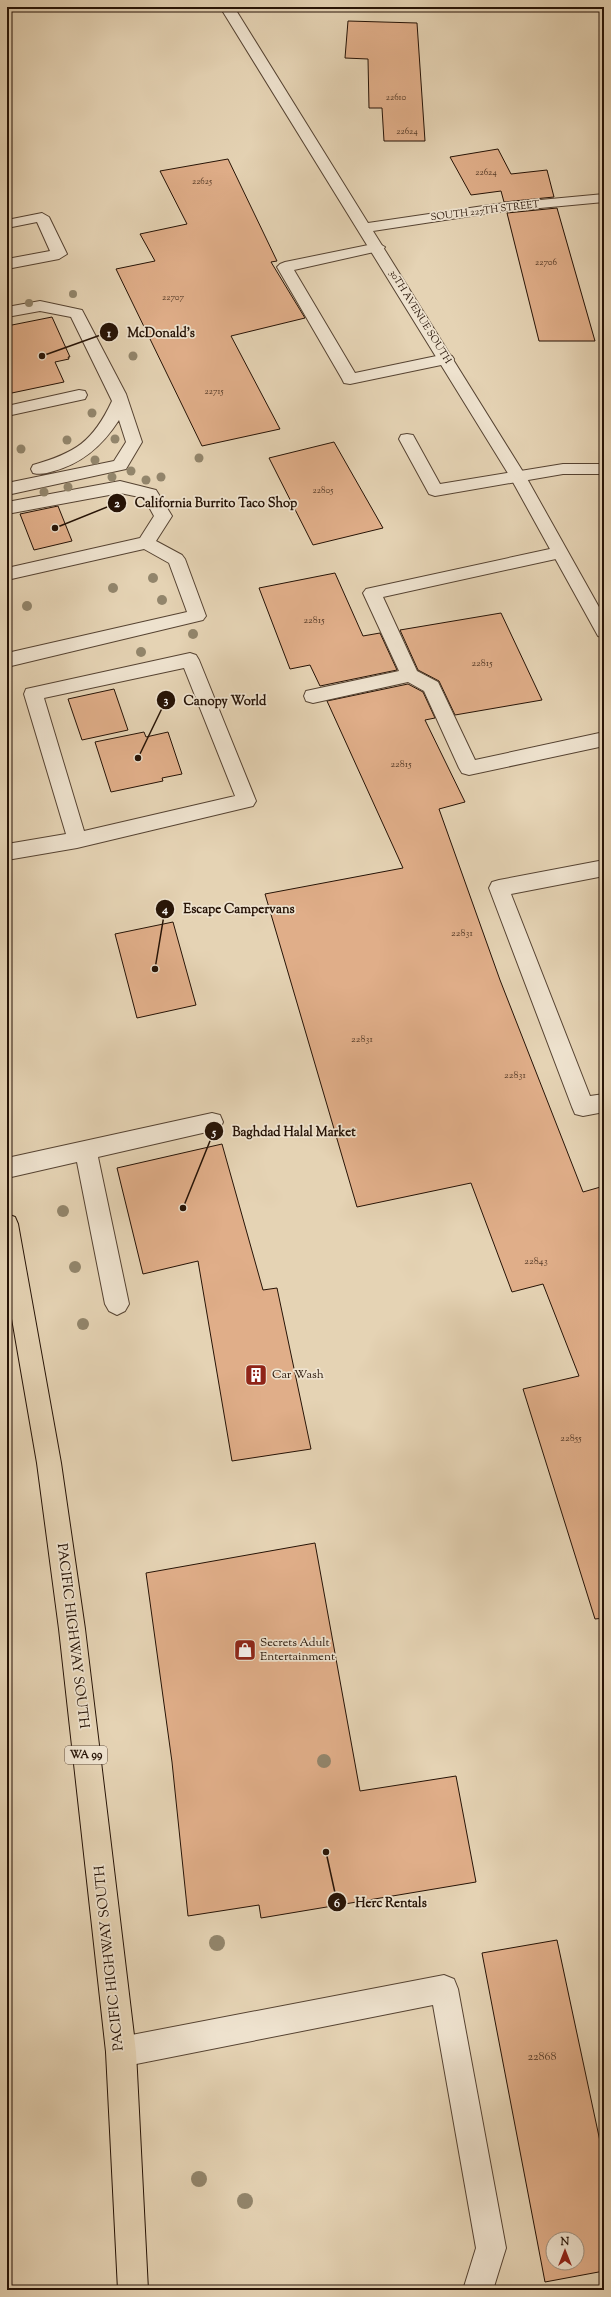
<svg xmlns="http://www.w3.org/2000/svg" width="611" height="2297" viewBox="0 0 611 2297" font-family="'Sorts Mill Goudy',serif">
<style>
.building{fill:#e0ae89;stroke:#261306;fill-rule:evenodd}
.lines{fill:none;stroke-linecap:round;stroke-linejoin:round}
.service-casing{stroke:#564332;stroke-width:2}
.minor-casing{stroke:#564332;stroke-width:2}
.primary-casing{stroke:#261306;stroke-width:2}
.service{fill:#eee2ce;fill-rule:evenodd}
.minor{fill:#eee2ce;fill-rule:evenodd}
.primary{fill:#e5d3b4;fill-rule:evenodd}
.tree{fill:#92856b}
.labels{text-anchor:middle;dominant-baseline:central;stroke-width:3.5;stroke-linejoin:round;paint-order:stroke}
.far-number-label{font-size:9px;fill:#543a27}
.far-street-label{font-size:10px;fill:#261306;stroke:#eee2ce}
.number-label{font-size:10px;fill:#543a27}
.shield{fill:#eee2ce;stroke:#625142;stroke-width:1}
.shield-label{font-size:11px;font-weight:bold;fill:#261306}
.poi-label{font-size:12px;fill:#261306;stroke:#eee2ce;text-anchor:start}
.near-number-label{font-size:12px;fill:#543a27}
.near-street-label{font-size:14px;fill:#261306;stroke:#eee2ce}
.leader{fill:none;stroke:#261306;stroke-width:1.5}
.callout-dot{fill:#261306;stroke:#eee2ce;stroke-width:1.5}
.mark-label{font-size:12px;text-anchor:middle;font-weight:bold;fill:#fff}
.callout-label{font-size:13px;text-anchor:middle;font-weight:bold;fill:#261306;stroke:#eee2ce;stroke-width:3.5;stroke-linejoin:round;paint-order:stroke}
</style>
<rect width="100%" height="100%" fill="#e5d3b4"/>
<filter id="stains"><feTurbulence type="fractalNoise" baseFrequency=".005" numOctaves="4"/><feColorMatrix values="0 0 0 0 .2 0 0 0 0 .09 0 0 0 0 .02 0 0 0 .5 -.17"/></filter>
<radialGradient id="worn" r=".72"><stop offset=".6" stop-color="#630" stop-opacity="0"/><stop offset="1" stop-color="#630" stop-opacity=".3"/></radialGradient>
<path class="building" d="M348 21 417 23 425 141H384L382 108H369L368 59 345 58Z
M498 149 511 174 547 170 554 197 504 202 501 191 471 195 450 157Z
M228 159 277 261 271 262 305 318 231 336 280 429 202 446 116 269 155 261 140 234 187 224 160 171Z
M557 208 595 341H539L507 213Z
M52 317 70 357H68L69 359 55 362 64 382 7 394V326Z
M334 442 383 528 313 545 269 458Z
M58 506 72 541 34 550 20 514Z
M335 573 363 636 380 633 397 670 320 686 310 665 290 669 259 588Z
M501 613 542 700 455 715 439 681 418 670 400 630Z
M408 684 423 692 435 718 425 720 465 802 439 809 500 980 583 1192 604 1186V1618L595 1619 523 1389 579 1376 543 1284 512 1292 471 1183 357 1207 265 894 403 868 327 701Z
M114 689 128 730 82 740 68 699Z
M144 732 146 737 168 732 182 774 162 778 163 781 111 792 95 742Z
M173 922 196 1005 137 1018 115 934Z
M222 1144 263 1290 277 1288 311 1449 232 1461 198 1261 143 1274 117 1168Z
M315 1543 360 1791 456 1776 476 1882 261 1918 259 1905 188 1916 172 1762 146 1573Z
M557 1940 604 2160V2271L545 2282 482 1953ZM553 2239H577V2263H553Z"/>
<g class="lines">
<g class="service-casing">
<path id="service" d="M42 213 49 217 67 254 59 259 7 269V259L50 251 37 222 7 228V220Z
M378 243 385 247 383 250 294 270 355 373 446 354 452 356 454 359 452 362 446 364 350 384 344 383 342 379 277 267 280 264 285 262Z
M40 301 82 310 126 394 142 442 126 469 7 495V483L114 461 126 442 119 420C103 445 83 463 54 471 47 473 41 475 33 473L31 469 33 465C75 453 93 442 112 401L71 317 40 311 7 317V307Z
M79 390 85 391 87 395 85 399 7 416V406Z
M407 434 413 435 440 484 563 464H604V474H563L435 496 429 494 399 439 401 435Z
M120 481 156 490 172 516 156 541 182 555 185 559 206 616 203 620 7 667V653L187 612 169 563 144 549 7 580V568L140 538 154 516 144 498 120 493 7 514V502Z
M559 547 565 549 568 553 565 557 383 597 417 671 438 682 475 760 604 732V746L469 775 462 773 459 768 424 691 408 682 313 703 306 701 304 696 306 691 399 671 363 593 366 589Z
M190 653 196 655 199 660 256 801 253 806 77 848 7 860V844L66 834 24 694 26 689ZM184 668 235 796 84 831 44 698Z
M604 860V876L511 894 590 1096 604 1094V1112L583 1116 575 1114 572 1107 489 888 492 882 499 880Z
M212 1113 220 1115 223 1122 220 1129 98 1157 129 1304 125 1311 117 1315 109 1311 105 1304 77 1162 7 1178V1158Z
M444 1975 454 1979 458 1989 506 2248 493 2290H463L476 2248 433 2005 121 2067 111 2062 106 2052 111 2042 121 2037Z"/>
</g>
<g class="minor-casing">
<path id="minor" d="M220 7H234L368 223 497 204 604 194V202L497 212 373 231 525 475 604 616V638L598 636 509 475Z"/>
</g>
<g class="primary-casing">
<path id="primary" d="M7 1214 15 1217 18 1224 61 1463 85 1629 136 2052 148 2290H118L106 2052 59 1629 37 1463 7 1290Z"/>
</g>
<use href="#service" class="service"/>
<use href="#minor" class="minor"/>
<use href="#primary" class="primary"/>
</g>
<g class="tree">
<circle cx="73" cy="294" r="4"/>
<circle cx="29" cy="303" r="4"/>
<circle cx="133" cy="356" r="4.5"/>
<circle cx="92" cy="413" r="4.5"/>
<circle cx="115" cy="439" r="4.5"/>
<circle cx="67" cy="440" r="4.5"/>
<circle cx="21" cy="449" r="4.5"/>
<circle cx="199" cy="458" r="4.5"/>
<circle cx="95" cy="460" r="4.5"/>
<circle cx="131" cy="471" r="4.5"/>
<circle cx="112" cy="477" r="4.5"/>
<circle cx="161" cy="477" r="4.5"/>
<circle cx="146" cy="480" r="4.5"/>
<circle cx="68" cy="487" r="4.5"/>
<circle cx="44" cy="492" r="4.5"/>
<circle cx="153" cy="578" r="5"/>
<circle cx="113" cy="588" r="5"/>
<circle cx="162" cy="600" r="5"/>
<circle cx="27" cy="606" r="5"/>
<circle cx="193" cy="634" r="5"/>
<circle cx="141" cy="652" r="5"/>
<circle cx="63" cy="1211" r="6"/>
<circle cx="75" cy="1267" r="6"/>
<circle cx="83" cy="1324" r="6"/>
<circle cx="324" cy="1761" r="7"/>
<circle cx="217" cy="1943" r="8"/>
<circle cx="199" cy="2179" r="8"/>
<circle cx="245" cy="2201" r="8"/>
</g>
<defs>
<g id="building-square" transform="scale(1.15)"><rect x="-9" y="-9" width="18" height="18" rx="4" fill="#8f2418" stroke="#eee2ce"/><path d="M-4-6H4V6H1V3H-1V6H-4ZM-2.5-4.3h1.7v1.8h-1.7ZM.8-4.3h1.7v1.8H.8ZM-2.5-1h1.7V.8h-1.7ZM.8-1h1.7V.8H.8Z" fill="#fff"/></g>
<g id="shop-square" transform="scale(1.15)"><rect x="-9" y="-9" width="18" height="18" rx="4" fill="#8f2418" stroke="#eee2ce"/><path d="M-5-2.5h2.3a2.7 3.5 0 0 1 5.4 0H5L5.5 6h-11ZM-1.5-2.5h3a1.5 2.3 0 0 0-3 0Z" fill="#fff"/></g>
</defs>
<g fill-rule="evenodd">
<use href="#building-square" x="256" y="1375"/>
<use href="#shop-square" x="245" y="1650"/>
</g>
<g class="labels">
<g class="far-number-label">
<text x="396" y="97">22610</text>
<text x="407" y="131">22624</text>
<text x="486" y="172">22624</text>
<text x="202" y="181">22625</text>
<text x="546" y="262">22706</text>
<text x="173" y="297">22707</text>
<text x="214" y="391">22715</text>
<text x="323" y="490">22805</text>
</g>
<g class="far-street-label">
<text transform="translate(485 211) rotate(-7)">SOUTH 227TH STREET</text>
<text transform="translate(420 317) rotate(58)">30TH AVENUE SOUTH</text>
</g>
<g class="number-label">
<text x="314" y="620">22815</text>
<text x="482" y="663">22815</text>
<text x="401" y="764">22815</text>
<text x="462" y="933">22831</text>
<text x="362" y="1039">22831</text>
<text x="515" y="1075">22831</text>
<text x="536" y="1261">22843</text>
<text x="571" y="1438">22855</text>
</g>
<rect class="shield" x="65" y="1746" width="42" height="18" rx="3"/>
<g class="shield-label">
<text x="86" y="1755">WA 99</text>
</g>
<g class="poi-label">
<text x="272" y="1375">Car Wash</text>
<text x="260" y="1643">Secrets Adult<tspan x="260" dy="14">Entertainment</tspan></text>
</g>
<g class="near-number-label">
<text x="542" y="2057">22868</text>
</g>
<g class="near-street-label">
<text transform="translate(72 1636) rotate(83)">PACIFIC HIGHWAY SOUTH</text>
<text transform="translate(110 1958) rotate(-96)">PACIFIC HIGHWAY SOUTH</text>
</g>
</g>
<path class="leader" d="M42 356L109 332M55 528L117 503M138 758L166 700M155 969L165 909M183 1208L214 1131M326 1852L337 1902"/>
<g class="callout-dot">
<circle cx="42" cy="356" r="4"/>
<circle cx="55" cy="528" r="4"/>
<circle cx="138" cy="758" r="4"/>
<circle cx="155" cy="969" r="4"/>
<circle cx="183" cy="1208" r="4"/>
<circle cx="326" cy="1852" r="4"/>
<circle cx="109" cy="332" r="10"/>
<circle cx="117" cy="503" r="10"/>
<circle cx="166" cy="700" r="10"/>
<circle cx="165" cy="909" r="10"/>
<circle cx="214" cy="1131" r="10"/>
<circle cx="337" cy="1902" r="10"/>
</g>
<g class="mark-label">
<text x="109" y="337">1</text>
<text x="117" y="507">2</text>
<text x="166" y="704">3</text>
<text x="165" y="913">4</text>
<text x="214" y="1136">5</text>
<text x="337" y="1907">6</text>
</g>
<g class="callout-label">
<text x="161" y="337">McDonald's</text>
<text x="216" y="507">California Burrito Taco Shop</text>
<text x="225" y="705">Canopy World</text>
<text x="239" y="913">Escape Campervans</text>
<text x="294" y="1136">Baghdad Halal Market</text>
<text x="391" y="1907">Herc Rentals</text>
</g>
<rect width="611" height="2297" fill="none" stroke="#e5d3b4" stroke-width="24"/>
<rect x="8" y="8" width="595" height="2281" fill="none" stroke="#261306" stroke-width="2"/>
<rect x="12" y="12" width="587" height="2273" fill="none" stroke="#261306"/>
<g transform="translate(565 2251)"><circle r="19" fill="#eee2ce" stroke="#9e8f7e"/>
<path d="M0-3L7 15L0 10L-7 15Z" fill="#8f2418"/>
<text y="-6" font-size="11" font-weight="bold" text-anchor="middle" fill="#261306">N</text>
</g>
<rect width="100%" height="100%" filter="url(#stains)"/>
<rect width="100%" height="100%" fill="url(#worn)"/>
</svg>
